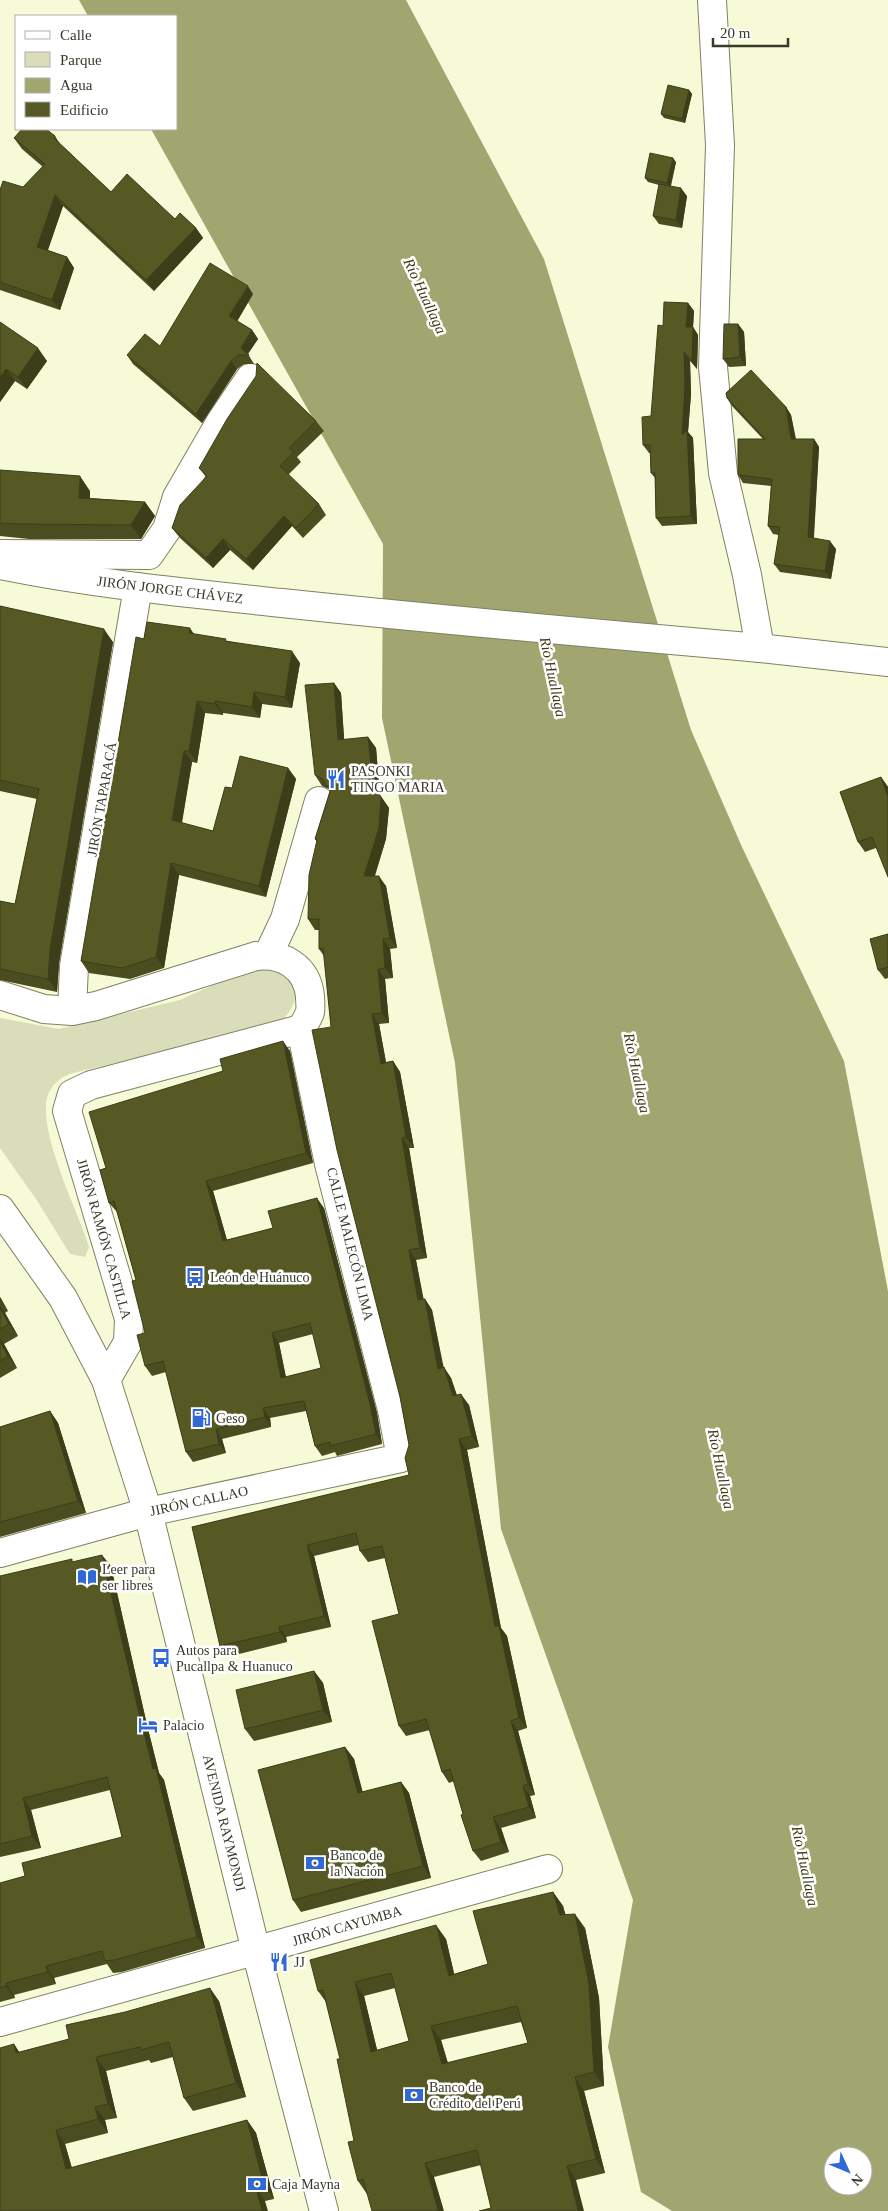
<svg xmlns="http://www.w3.org/2000/svg" width="888" height="2211" viewBox="0 0 888 2211" font-family="Georgia,serif">
<style>
.green{fill:#d9ddb9}
.water{fill:#a1a56f;fill-rule:evenodd}
.lines{fill:none;stroke-linecap:round;stroke-linejoin:round}
.minor-casing{stroke:#7f8262;stroke-width:30}
.tertiary-casing{stroke:#7f8262;stroke-width:30}
.secondary-casing{stroke:#7f8262;stroke-width:30}
.primary-casing{stroke:#7f8262;stroke-width:30}
.trunk-casing{stroke:#7f8262;stroke-width:30}
.minor{stroke:#fff;stroke-width:28}
.tertiary{stroke:#fff;stroke-width:28}
.secondary{stroke:#fff;stroke-width:28}
.primary{stroke:#fff;stroke-width:28}
.trunk{stroke:#fff;stroke-width:28}
.wall{fill:#4a4d1f;fill-rule:evenodd}
.shaded-wall{fill:#3c3e19}
.building{fill:#565924;stroke:#3c3e19;fill-rule:evenodd}
.labels{text-anchor:middle;dominant-baseline:central;stroke-width:5;stroke-linejoin:round;paint-order:stroke}
.street-label{font-size:14px;fill:#38392b;stroke:#fff}
.poi-label{font-size:14px;fill:#38392b;stroke:#fff;text-anchor:start}
.water-label{font-size:15px;font-style:italic;fill:#383a0f;stroke:#fff}
</style>
<rect width="100%" height="100%" fill="#f7fad7"/>
<path class="green" d="M263 969 280 974 296 985C297 1002 291 1011 280 1023L73 1073C58 1077 46 1090 46 1106 44 1145 77 1209 89 1247L85 1257 70 1254 36 1199 0 1148V1018L59 1029 180 1000 242 972Z"/>
<path class="water" d="M79 0H406L544 259 691 730 742 847 844 1061 888 1291V2211H672L641 2192 608 2047 633 1900 501 1529 455 1063 382 718 383 544 151 129H176V16H88ZM833 2156H863V2186H833Z"/>
<g class="lines">
<g class="minor-casing">
<path id="minor" d="M0 554 149 555 167 529 177 497 221 421 250 378
M268 955 285 919 319 801
M0 995 44 1009 72 1011 96 1006 256 956C283 953 307 967 310 996 310 1001 311 1007 310 1012 308 1018 304 1024 301 1029L91 1085 72 1094 67 1111 129 1319 128 1342 106 1380
M72 1011 74 966 138 587
M148 1512 401 1458 392 1410 329 1164 301 1029
M0 2022 548 1869"/>
</g>
<g class="tertiary-casing">
<path id="tertiary" d="M0 1553 148 1512"/>
</g>
<g class="secondary-casing">
<path id="secondary" d="M760 648 888 662"/>
</g>
<g class="primary-casing">
<path id="primary" d="M0 565C93 584 187 593 282 603 441 620 600 634 760 648L747 575 723 473 713 367 720 145 712 0"/>
</g>
<g class="trunk-casing">
<path id="trunk" d="M0 1209 63 1298 106 1380 148 1512 256 1951 324 2211"/>
</g>
<use href="#minor" class="minor"/>
<use href="#tertiary" class="tertiary"/>
<use href="#secondary" class="secondary"/>
<use href="#primary" class="primary"/>
<use href="#trunk" class="trunk"/>
</g>
<path class="wall" d="M689 90 692 94 685 123 664 118 661 114Z
M55 136 60 144 111 192 196 228 203 238 154 291 63 206 48 250 67 257 74 268 60 310 0 290V190L23 187 43 167 22 149 14 138Z
M676 162 671 186 687 196 682 228 659 224 653 216 659 185 648 182 645 178Z
M253 294 237 321 252 330 258 339 248 354 254 364H244L237 369 202 423 133 364 127 355 160 346Z
M688 303 694 311 693 327 698 335 697 369 690 361 691 394 688 432 693 438 697 524 662 526 656 518 655 478 651 473 650 453H649L643 445 651 416Z
M0 322 47 361 27 389 15 381 0 402Z
M738 324 744 332 746 366 729 367 723 359Z
M727 398 786 407 791 415 796 439H814L819 447 814 538 836 549 831 579 780 572 774 564 779 535 773 534 768 526 771 486 743 483 738 475 763 439 732 406Z
M316 421 324 431 297 457 301 462 288 475 319 504 326 515 303 538 292 526 253 570 230 550 213 568 180 538 172 528 206 477 199 468Z
M0 470 90 491V498L145 502 155 516 141 539H29L0 536Z
M0 606 113 642 59 963 57 992 0 980V901L15 904 37 799 0 791Z
M193 634 228 641 300 663 292 708 262 704 260 718 223 713V715L205 713 197 763 192 762 182 823 213 831 232 788 288 768 296 779 266 897 179 875 164 968 130 979 89 973 81 961 144 639Z
M334 683 341 693 344 740 368 737 376 748 380 795 389 808 386 839 375 876 386 886 397 948 390 949 393 978 385 979 389 1023 379 1024 386 1062 393 1061 400 1072 414 1148H409L427 1258 416 1260 423 1299H425L432 1310 443 1367 451 1378 457 1396 469 1405 479 1447 467 1450 501 1628 507 1636 527 1728 518 1731 535 1795 530 1796 536 1818 501 1828 509 1852 481 1861 473 1851 454 1781 449 1783 442 1772 430 1730 406 1736 399 1726V1614L385 1558 368 1562 360 1551 359 1545 314 1556 331 1627 286 1637 287 1642 227 1657 220 1646 192 1527 409 1475V1445L331 1027 324 956 319 949V930H315L308 919 317 842 315 839 330 791 329 789 322 786 315 775Z
M881 777 888 787 876 848 865 852 858 842Z
M888 934V978L885 979 878 970Z
M290 1051 313 1163 213 1191 227 1240 273 1228 324 1208 377 1413 382 1444 337 1456 335 1452 322 1456 315 1446 306 1411 270 1418 271 1427 222 1439 226 1453 193 1462 186 1452 166 1372 152 1376 145 1366V1333L136 1280 117 1212 109 1203 106 1168 223 1071ZM313 1334 321 1368 286 1377 279 1343Z
M0 1297 8 1311 5 1313 18 1336 4 1344 17 1368 0 1378Z
M50 1411 58 1423 86 1513 0 1537V1427Z
M74 1562 111 1566 147 1725 159 1773 164 1780 205 1948 122 1972 113 1973 107 1964 54 1978 56 1984 14 1995 15 1998 0 2002V1883L25 1876 122 1837 110 1790 31 1810 41 1848 0 1857V1576Z
M314 1671 323 1683 332 1722 254 1741 245 1729Z
M345 1747 354 1759 362 1792 401 1782 409 1793 431 1878 301 1912 293 1900Z
M553 1892 563 1906 565 1915 585 1928 599 1998 604 2086 584 2091 605 2173 576 2180 491 2208 481 2165 367 2194 358 2181 354 2141 340 2059 326 2002 318 1991 446 1939 454 1974 488 1964ZM395 1988 409 2041 377 2050 364 1996ZM521 2022 528 2043 448 2063 441 2040Z
M219 2001 246 2097 193 2111 184 2098 173 2057 151 2063 149 2060 106 2071 117 2118 105 2120 108 2133 65 2144 72 2168 247 2120 256 2133 274 2199 265 2201 0 2211 14 2044 19 2052Z"/>
<path class="shaded-wall" d="M689 90 692 94 685 123 682 119Z
M673 158 676 162 670 187 667 183Z
M681 188 687 196 682 228 676 220Z
M55 195 63 206 45 258 37 247Z
M196 228 203 238 154 291 146 280Z
M67 257 74 268 60 310 52 300Z
M248 286 253 294 235 325 229 316Z
M688 303 694 311 693 327 698 335 697 369 692 361 686 327Z
M738 324 744 332 746 366 740 357Z
M252 330 258 339 247 355 241 348Z
M38 348 47 361 27 389 18 377Z
M684 352 690 361 691 394 688 432 693 438 697 524 691 516 682 435Z
M231 361 237 369 202 423 196 414Z
M6 369 15 381 0 402V378Z
M786 407 791 415 797 447 791 439Z
M814 439 819 447 813 546 808 537Z
M80 476 90 491 89 512 79 498Z
M145 502 155 516 141 539 131 525Z
M284 516 292 526 253 570 246 559Z
M223 539 230 550 213 568 206 558Z
M830 541 836 549 831 579 825 571Z
M190 628 198 640 189 633Z
M104 629 113 642 59 963 57 992 48 979 50 950Z
M292 651 300 663 292 708 285 697Z
M334 683 341 693 345 751 338 740Z
M254 692 262 704 260 718 252 707Z
M197 701 205 713 197 763 189 751Z
M215 701 223 713V715L215 704Z
M368 737 376 748 380 795 389 808 386 839 371 886 364 876 373 784Z
M184 751 192 762 180 832 172 820Z
M288 768 296 779 266 897 259 886Z
M881 777 888 787V797Z
M171 863 179 875 164 968 156 957Z
M379 876 386 886 397 948 390 938Z
M383 939 390 949 393 978 385 968Z
M378 969 385 979 389 1023 382 1013Z
M372 1014 379 1024 388 1074 381 1064Z
M283 1041 290 1051 313 1163 306 1153Z
M393 1061 400 1072 414 1148 406 1137Z
M402 1138 409 1148 427 1258 420 1248Z
M206 1181 213 1191 230 1251 223 1241Z
M317 1198 324 1208 377 1413 382 1444 376 1434Z
M409 1250 416 1260 426 1311 418 1300Z
M0 1297 8 1311 0 1300Z
M425 1299 432 1310 446 1379 438 1369Z
M0 1306 5 1313 18 1336 9 1324 0 1308Z
M272 1333 279 1343 288 1388 281 1378Z
M0 1339 4 1344 17 1368 8 1356 0 1341Z
M444 1367 451 1378 461 1407 453 1396Z
M461 1394 469 1405 479 1447 472 1436Z
M263 1408 270 1418 271 1427 265 1417Z
M50 1411 58 1423 86 1513 78 1501Z
M216 1429 222 1439 226 1453 219 1444Z
M459 1439 467 1450 501 1628 507 1636 527 1728 519 1718 495 1626Z
M307 1545 314 1556 331 1627 324 1616Z
M102 1555 111 1566 147 1725 159 1773 164 1780 205 1948 197 1937 153 1769 139 1713Z
M279 1627 286 1637 287 1642 280 1632Z
M314 1671 323 1683 332 1722 323 1710Z
M511 1721 518 1731 535 1795 528 1784Z
M345 1747 354 1759 366 1804 358 1793Z
M401 1782 409 1793 431 1878 423 1866Z
M523 1786 530 1796 536 1818 529 1807Z
M23 1798 31 1810 41 1848 32 1836Z
M493 1817 501 1828 509 1852 501 1842Z
M553 1892 563 1906 570 1929 560 1915Z
M575 1914 585 1928 599 1998 604 2086 594 2072Z
M436 1925 446 1939 458 1990 449 1976Z
M46 1966 54 1978 56 1984 48 1972Z
M355 1982 364 1996 381 2066 371 2052Z
M6 1983 14 1995 15 1998 6 1986Z
M210 1988 219 2001 246 2097 236 2083Z
M431 2026 441 2040 452 2078 442 2064Z
M14 2044 23 2058 16 2053Z
M96 2057 106 2071 117 2118 108 2104Z
M575 2077 584 2091 605 2173 596 2159Z
M95 2107 105 2120 108 2133 98 2119Z
M247 2120 256 2133 274 2199 264 2185Z
M56 2130 65 2144 76 2183 66 2169Z
M425 2163 434 2177 444 2211H438Z
M567 2166 576 2180 584 2211H578Z
M256 2188 265 2201 268 2211H262Z"/>
<path class="building" d="M668 85 689 90 682 119 661 114Z
M22 129H46L55 136 54 138 111 192 127 174 175 219 180 213 196 228 146 280 55 195 37 247 67 257 52 300 0 282V190L3 181 23 187 45 164 14 138Z
M650 153 673 158 667 183 645 178Z
M659 184 681 188 676 220 653 216Z
M210 263 248 286 229 316 252 330 241 348 249 355H238L231 361 196 414 127 355 145 334 160 346Z
M664 302 688 303 686 327H693L692 361 684 352 685 386 682 435 687 430 691 516 656 518 655 473H651L650 445H643L642 417 651 416 658 325 663 326Z
M0 322 38 348 18 377 6 369 0 378Z
M724 324H738L740 357 723 359Z
M257 363 316 421 289 448 294 452 280 466 319 504 296 528 284 516 246 559 223 539 206 558 172 528 180 505 207 476 199 468 227 419 256 376Z
M751 370 786 407 791 439H814L808 537 830 541 825 571 774 564 780 527 768 526 772 479 738 475V439H765L727 398 726 393Z
M0 470 80 476 79 498 145 502 131 525 19 524 0 523Z
M0 606 104 629 50 950 48 979 0 969V901L15 904 39 789 0 780Z
M147 622 190 628 189 633 226 639 225 641 292 651 285 697 254 692 252 707 215 701V704L197 701 189 751H184L172 820 213 831 225 787 232 788 240 756 288 768 259 886 171 863 156 957 122 968 81 961 136 637 144 639Z
M334 683 338 740 368 737 373 784 381 798 379 828 364 876H379L390 938 383 939 385 968 378 969 382 1013 372 1014 381 1064 393 1061 406 1137 402 1138 420 1248 409 1250 418 1300 425 1299 438 1369 444 1367 453 1396 461 1394 472 1436 459 1439 495 1626H499L519 1718 511 1721 528 1784 523 1786 529 1807 493 1817 501 1842 473 1851 461 1815 463 1814 450 1769 442 1772 426 1719 399 1726 372 1621 399 1614 382 1546 360 1551 356 1533 307 1545 324 1616 279 1627 280 1632 220 1646 192 1527 409 1475 405 1458 409 1445 400 1397 337 1150 312 1030 331 1027 323 948 319 949V919H308L309 875 317 840 315 839 332 785 326 786 323 779 315 775 305 685Z
M881 777 888 797V877L872 837 858 842 840 792Z
M888 934V967L878 970 870 939Z
M283 1041 306 1153 206 1181 223 1241 273 1228 268 1211 317 1198 370 1404 376 1434 330 1446V1442L315 1446 304 1401 263 1408 265 1417 216 1429 219 1444 186 1452 163 1361 145 1366 137 1335 145 1333 132 1281 136 1280 114 1201 109 1203 100 1170 106 1168 89 1112 223 1071 220 1059ZM310 1323 321 1368 281 1378 272 1333Z
M0 1308 9 1324 0 1329Z
M0 1341 8 1356 0 1361Z
M50 1411 78 1501 0 1522V1427Z
M102 1555 139 1713 153 1769 156 1768 197 1937 114 1960 105 1961 102 1951 46 1966 48 1972 6 1983V1986L0 1988V1883L25 1876 22 1863 122 1837 107 1777 23 1798 32 1836 0 1844V1576L72 1559V1562Z
M314 1671 323 1710 245 1729 236 1690Z
M345 1747 358 1793 401 1782 423 1866 293 1900 258 1770Z
M553 1892 560 1915 575 1914 589 1984 594 2072 575 2077 596 2159 567 2166 578 2211H479L491 2208 477 2150 425 2163 438 2211H372L363 2179 358 2181 348 2142 354 2141 337 2059H340L323 1990 318 1991 310 1960 436 1925 449 1976 488 1964 473 1911ZM391 1973 409 2041 371 2052 355 1982ZM517 2006 528 2043 442 2064 431 2026Z
M210 1988 236 2083 184 2098 169 2042 141 2050 140 2047 96 2057 108 2104 95 2107 98 2119 56 2130 66 2169 247 2120 264 2185 256 2188 262 2211H0V2048L14 2044 16 2053 69 2039 66 2025 125 2012Z"/>
<defs>
<g id="restaurant-bare" transform="scale(1.5)"><path d="M-5-6h1v4h1v-4h1v4h1v-4h1v5L-1.5 .5V6h-2V.5L-5-1ZM5-6V6H3V1.5H1.5Q1.5-4 5-6Z" fill="#3069d7" stroke="#fff" stroke-width="2.5" paint-order="stroke"/></g>
<g id="bus-bare" transform="scale(1.5)"><path d="M-5-6H5V4H4V6H2V4H-2V6H-4V4H-5ZM-3.5-4V0h7V-4ZM-3.5 1.2v1.5H-2V1.2ZM2 1.2v1.5H3.5V1.2Z" fill="#3069d7" stroke="#fff" stroke-width="2.5" paint-order="stroke"/></g>
<g id="fuel-bare" transform="scale(1.5)"><path d="M-5.5-6h7V0h2V4h1.3V-2.5L3-4.5l.8-.8L6-3V5H2.5V1h-1V6h-7ZM-4.2-4.7v3.2H.2V-4.7Z" fill="#3069d7" stroke="#fff" stroke-width="2.5" paint-order="stroke"/></g>
<g id="library-bare" transform="scale(1.5)"><path d="M-6-4Q-3-5.5-.7-3.5V5Q-3 3-6 4ZM6-4Q3-5.5 .7-3.5V5Q3 3 6 4Z" fill="#3069d7" stroke="#fff" stroke-width="2.5" paint-order="stroke"/></g>
<g id="hotel-bare" transform="scale(1.5)"><path d="M-6-4.5h1.5V1H6V5H4.5V3h-9V5H-6ZM-4 0a1.8 1.8 0 1 1 3.6 0ZM.5 0V-2.5h3Q6-2.5 6 0Z" fill="#3069d7" stroke="#fff" stroke-width="2.5" paint-order="stroke"/></g>
<g id="bank-bare" transform="scale(1.5)"><path d="M-6-4H6V4H-6ZM0-2.3a2.3 2.3 0 1 0 0 4.6a2.3 2.3 0 1 0 0-4.6Z" fill="#3069d7" stroke="#fff" stroke-width="2.5" paint-order="stroke"/></g>
</defs>
<g fill-rule="evenodd">
<use href="#restaurant-bare" x="336" y="779"/>
<use href="#bus-bare" x="195" y="1277"/>
<use href="#fuel-bare" x="201" y="1418"/>
<use href="#library-bare" x="87" y="1577"/>
<use href="#bus-bare" x="161" y="1658"/>
<use href="#hotel-bare" x="148" y="1725"/>
<use href="#bank-bare" x="315" y="1863"/>
<use href="#restaurant-bare" x="279" y="1962"/>
<use href="#bank-bare" x="414" y="2095"/>
<use href="#bank-bare" x="257" y="2184"/>
</g>
<g class="labels">
<g class="street-label">
<text transform="translate(170 590) rotate(7)">JIRÓN JORGE CHÁVEZ</text>
<text transform="translate(102 799) rotate(-80)">JIRÓN TAPARACÁ</text>
<text transform="translate(104 1239) rotate(74)">JIRÓN RAMÓN CASTILLA</text>
<text transform="translate(350 1244) rotate(76)">CALLE MALECÓN LIMA</text>
<text transform="translate(199 1501) rotate(-12)">JIRÓN CALLAO</text>
<text transform="translate(224 1823) rotate(76)">AVENIDA RAYMONDI</text>
<text transform="translate(347 1926) rotate(-16)">JIRÓN CAYUMBA</text>
</g>
<g class="poi-label">
<text x="351" y="771">PASONKI<tspan x="351" dy="16">TINGO MARIA</tspan></text>
<text x="210" y="1277">León de Huánuco</text>
<text x="216" y="1418">Geso</text>
<text x="102" y="1569">Leer para<tspan x="102" dy="16">ser libres</tspan></text>
<text x="176" y="1650">Autos para<tspan x="176" dy="16">Pucallpa &amp; Huanuco</tspan></text>
<text x="163" y="1725">Palacio</text>
<text x="330" y="1855">Banco de<tspan x="330" dy="16">la Nación</tspan></text>
<text x="294" y="1962">JJ</text>
<text x="429" y="2087">Banco de<tspan x="429" dy="16">Crédito del Perú</tspan></text>
<text x="272" y="2184">Caja Mayna</text>
</g>
<g class="water-label">
<text transform="translate(425 296) rotate(65)">Río Huallaga</text>
<text transform="translate(553 677) rotate(78)">Río Huallaga</text>
<text transform="translate(637 1073) rotate(78)">Río Huallaga</text>
<text transform="translate(721 1469) rotate(78)">Río Huallaga</text>
<text transform="translate(805 1866) rotate(78)">Río Huallaga</text>
</g>
</g>
<rect x="15" y="15" width="162" height="115" fill="#ffffff" stroke="#afb0aa"/>
<rect x="25" y="31" width="25" height="8" fill="#ffffff" stroke="#afb0aa"/>
<text x="60" y="40" font-size="15" fill="#38392b">Calle</text>
<rect x="25" y="52" width="25" height="15" fill="#d9ddb9" stroke="#afb0aa"/>
<text x="60" y="65" font-size="15" fill="#38392b">Parque</text>
<rect x="25" y="78" width="25" height="15" fill="#a1a56f" stroke="#afb0aa"/>
<text x="60" y="90" font-size="15" fill="#38392b">Agua</text>
<rect x="25" y="102" width="25" height="15" fill="#565924" stroke="#afb0aa"/>
<text x="60" y="115" font-size="15" fill="#38392b">Edificio</text>
<g transform="translate(848 2171) rotate(134)"><circle r="24" fill="#ffffff" stroke="#afb0aa"/>
<path d="M0-4L9 19L0 12L-9 19Z" fill="#3069d7"/>
<text y="-8" font-size="14" font-weight="bold" text-anchor="middle" fill="#38392b">N</text>
</g>
<path d="M713 38v8h75v-8" fill="none" stroke="#38392b" stroke-width="2.5"/>
<text x="720" y="38" font-size="15" fill="#38392b" stroke="#ffffff" stroke-width="4" paint-order="stroke">20 m</text>
</svg>
